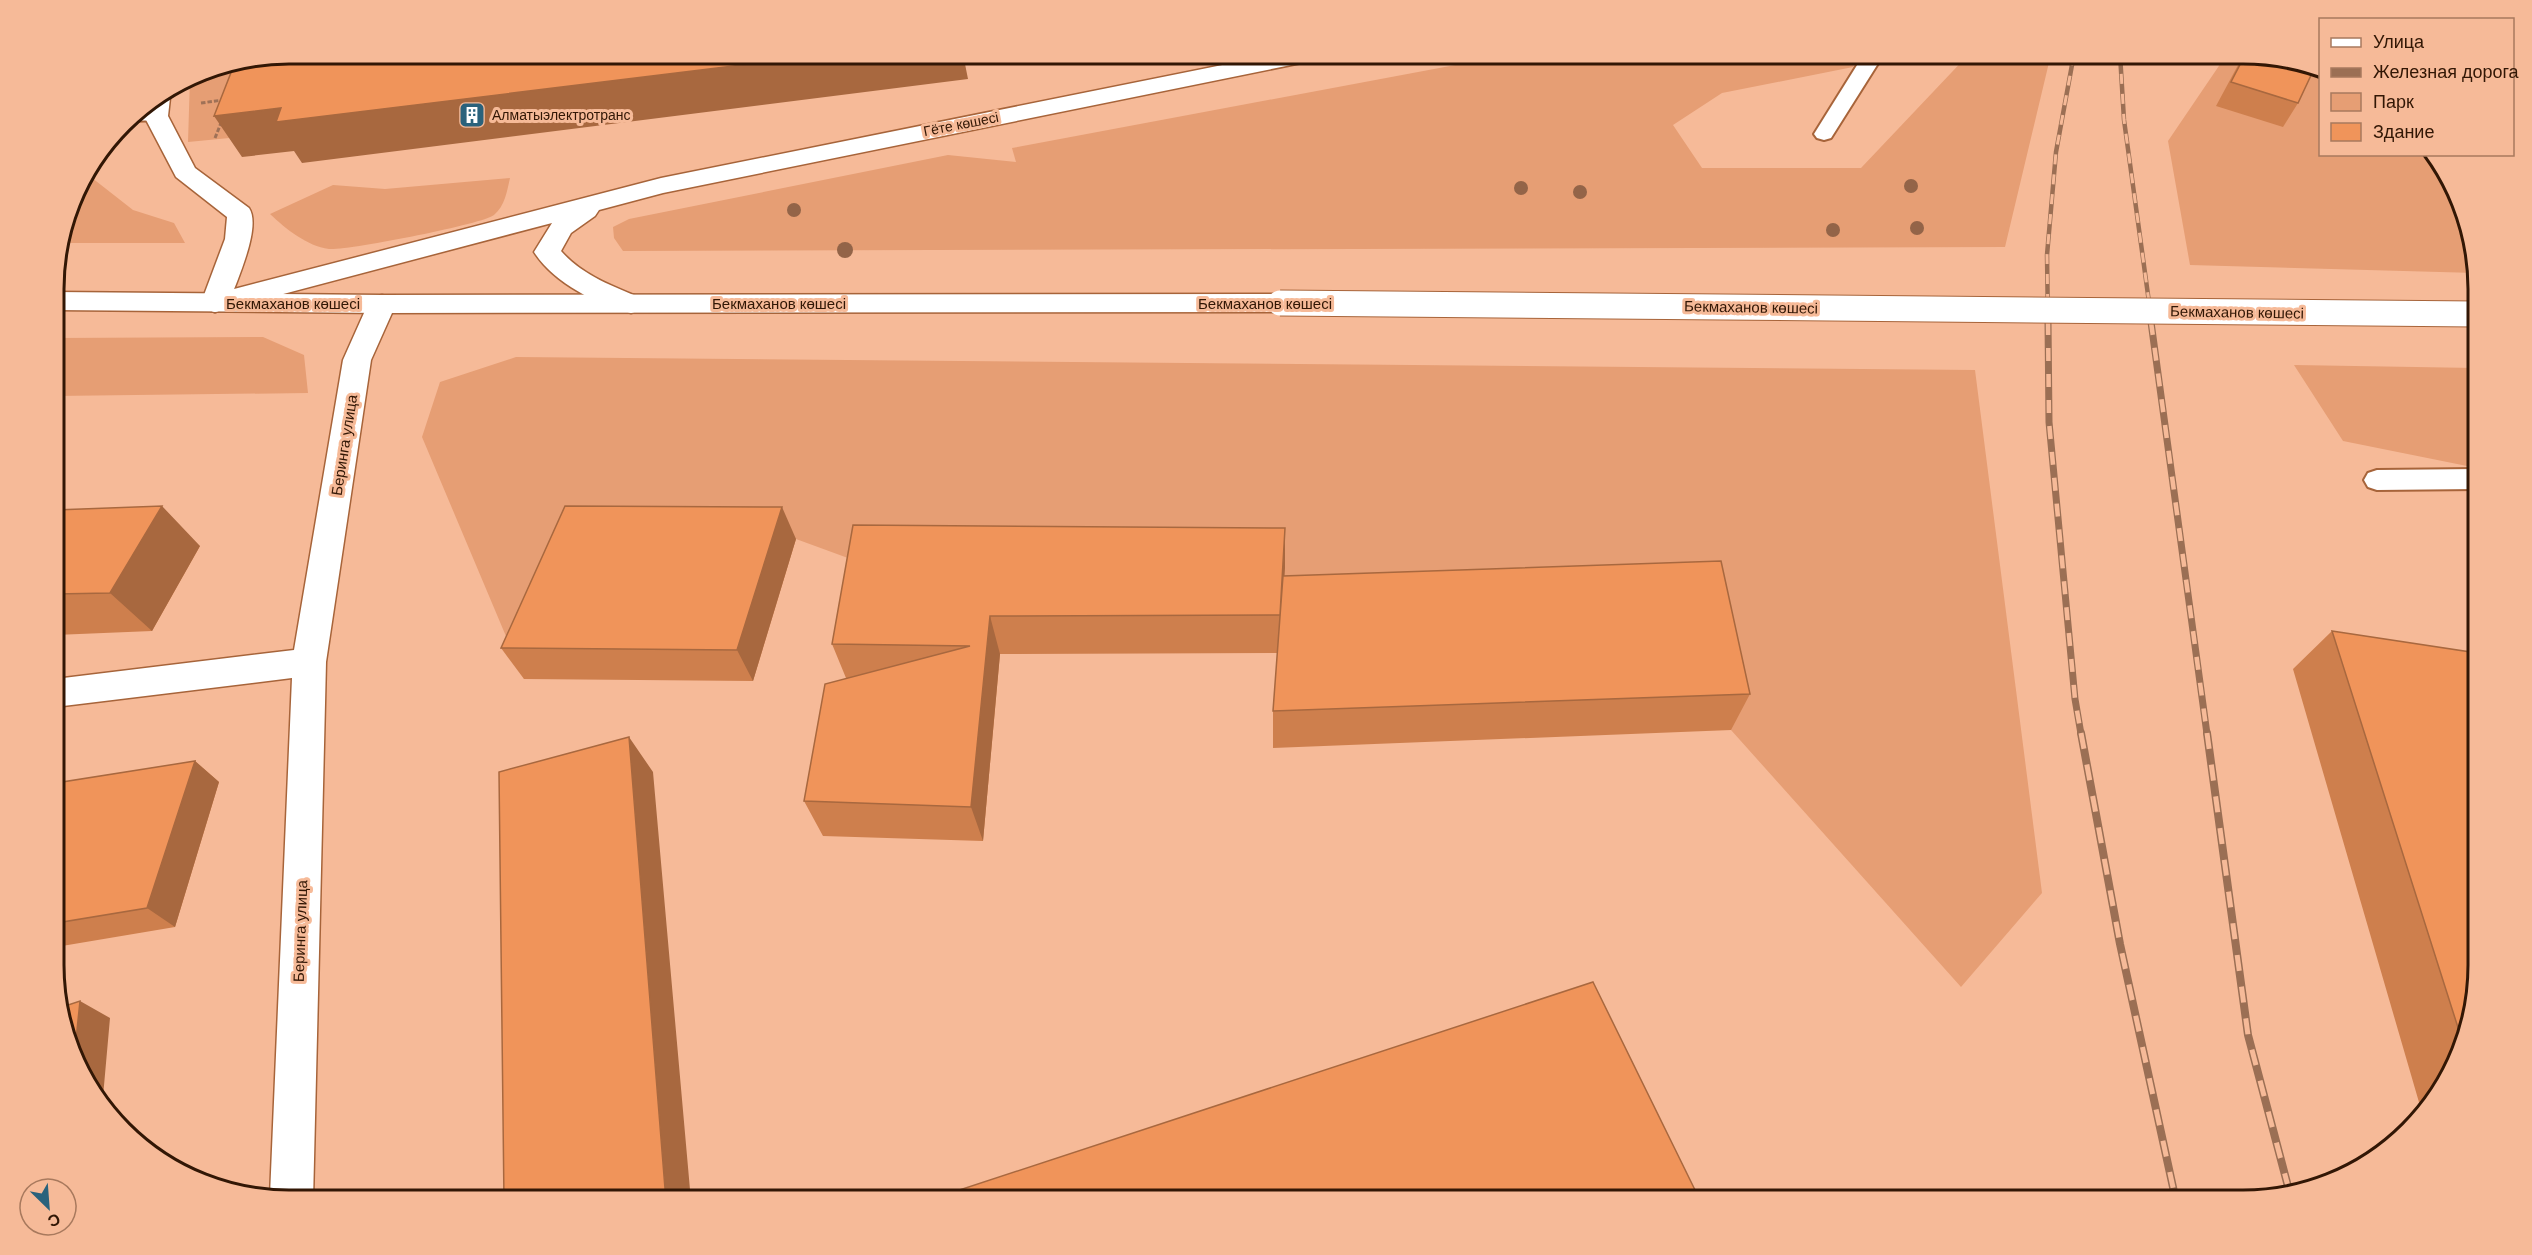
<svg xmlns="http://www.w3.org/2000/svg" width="2532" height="1255" viewBox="0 0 2532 1255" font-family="Helvetica,sans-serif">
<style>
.green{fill:#e69e74}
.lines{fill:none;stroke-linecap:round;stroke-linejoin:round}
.service-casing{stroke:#a7643a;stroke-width:4}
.minor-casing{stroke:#a7643a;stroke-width:3}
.secondary-casing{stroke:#a7643a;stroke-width:3}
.primary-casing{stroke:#a7643a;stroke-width:3}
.path{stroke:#9f7157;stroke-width:3;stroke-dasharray:4.5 2;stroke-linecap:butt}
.service{fill:#fff;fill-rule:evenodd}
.minor{fill:#fff;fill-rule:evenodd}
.secondary{fill:#fff;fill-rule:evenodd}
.primary{fill:#fff;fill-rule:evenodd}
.rail-far2-casing{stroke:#9b6f54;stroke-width:4.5}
.rail-far1-casing{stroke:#9b6f54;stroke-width:7}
.rail-casing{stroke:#9b6f54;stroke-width:8}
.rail-far2{stroke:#f6ba98;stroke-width:3;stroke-dasharray:10;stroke-linecap:butt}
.rail-far1{stroke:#f6ba98;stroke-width:4.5;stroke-dasharray:13;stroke-linecap:butt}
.rail{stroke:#f6ba98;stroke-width:5;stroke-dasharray:16;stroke-linecap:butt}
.primary-bridge-casing{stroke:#a7643a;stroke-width:27;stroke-linecap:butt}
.primary-bridge{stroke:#fff;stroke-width:25}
.tree{fill:#936448}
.wall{fill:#ce7f4d}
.shaded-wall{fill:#a8683f}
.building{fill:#f0945a;stroke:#a8683f;stroke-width:1.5}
.labels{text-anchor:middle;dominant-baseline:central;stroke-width:6;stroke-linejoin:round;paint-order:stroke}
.far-poi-label{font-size:14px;fill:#321705;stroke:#f6ba98;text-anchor:start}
.far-street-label{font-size:14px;fill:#321705;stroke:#f6ba98}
.street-label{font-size:15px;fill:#321705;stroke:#f6ba98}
.rim{fill:none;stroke:#321705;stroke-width:3}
</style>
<rect width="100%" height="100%" fill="#f6ba98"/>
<path class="green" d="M1514 54H1860L1853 67 1722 93 1673 125 1702 168H1861L1969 54H2051L2005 247 623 251 614 238 613 227 629 219 948 155 1016 162 1012 148Z
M2227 54H2242L2320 72V154L2435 155 2476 259V273L2190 265 2168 141Z
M279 56 250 136 188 142 190 78 200 72Z
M87 174 133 210 174 223 185 243H63L78 186Z
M510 178C507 191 505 206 494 215 484 224 345 251 329 249 307 246 286 229 270 214L333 185 385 189Z
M263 337 304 355 308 393 55 396V338Z
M516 357 1975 370 2042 893 1961 987 1731 730 1282 615 1284 568 867 565 796 539 585 538 524 679 422 437 440 382Z
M2294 365 2476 368 2477 468 2343 441Z"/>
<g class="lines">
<g class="service-casing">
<path id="service" d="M1864 54H1884L1831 138 1824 140 1817 138 1814 134Z
M139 110 163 112 166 116 163 120 127 121Z
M2477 469V489L2377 490 2368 487 2364 480 2368 473 2377 470Z"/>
</g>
<g class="minor-casing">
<path id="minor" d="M166 93 170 98 168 116 195 168 249 208C262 227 236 282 229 303L225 309 215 312 205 309 201 303 225 239 227 217 176 177 144 116 145 106Z
M382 295 392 298 396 304 371 360 326 662 313 1201H290L270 1196 292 678 55 707V679L294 650 343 360 368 304 372 298Z"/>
</g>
<g class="secondary-casing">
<path id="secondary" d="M1277 54H1322L1319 59 1311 61 663 193 599 210 595 216 571 233 561 251C582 275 612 286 641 298L645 304 641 310 631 313C595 303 555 284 534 252L552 223 215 312 205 309 201 303 205 297 215 294 661 178Z"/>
</g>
<g class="primary-casing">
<path id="primary" d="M55 292 382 295 1280 294 1290 297 1294 303 1290 309 1280 312 382 313 55 310Z"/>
</g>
<path class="path" d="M201 103 223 100
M215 138 221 123"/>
<use href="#service" class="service"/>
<use href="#minor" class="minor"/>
<use href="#secondary" class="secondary"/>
<use href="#primary" class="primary"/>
<g class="rail-far2-casing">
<path id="rail-far2" d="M2120 54 2124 120 2152 324
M2048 324 2047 255 2056 152 2074 54"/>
</g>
<g class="rail-far1-casing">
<path id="rail-far1" d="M2048 322 2049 422 2075 699 2081 734
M2151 322 2207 734"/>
</g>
<g class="rail-casing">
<path id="rail" d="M2081 733 2120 944 2176 1201
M2207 733 2248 1035 2290 1194"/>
</g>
<use href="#rail-far2" class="rail-far2"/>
<use href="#rail-far1" class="rail-far1"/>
<use href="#rail" class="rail"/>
<g class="primary-bridge-casing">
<path id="primary-bridge" d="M1280 303 2476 314"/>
</g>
<use href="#primary-bridge" class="primary-bridge"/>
</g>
<g class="tree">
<circle cx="1911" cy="186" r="7"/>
<circle cx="1521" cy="188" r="7"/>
<circle cx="1580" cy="192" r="7"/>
<circle cx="794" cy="210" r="7"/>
<circle cx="1917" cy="228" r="7"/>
<circle cx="1833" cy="230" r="7"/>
<circle cx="845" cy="250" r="8"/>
</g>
<path class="wall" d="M2244 54 2313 71 2298 103 2283 127 2216 106Z
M55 510 200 546 152 631 55 635Z
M853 525 1284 576 1750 694 1731 730 1273 748V711L1278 653 1000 654 983 841 823 836 804 801 846 678 832 644Z
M796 539 753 681 524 679 501 648Z
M2332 631 2478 966 2454 1069 2423 1116 2293 669Z
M195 761 219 782 175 927 56 947V783Z"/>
<path class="shaded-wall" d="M832 54H963L968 79 302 163 294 151 242 157 214 116 281 108Z
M162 506 200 546 152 631 110 593Z
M782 507 796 539 753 681 737 650Z
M1285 528V568L1280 653V615Z
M990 616 1000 654 983 841 971 807Z
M629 737 653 772 691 1201H666Z
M195 761 219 782 175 927 147 908Z
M80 1001 110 1018 102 1108 74 1059Z
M1697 1194 1690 1201H1677Z"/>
<path class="building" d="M290 54H832L276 122 281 108 214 116 234 65Z
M2245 55 2313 71 2298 103 2231 82Z
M162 506 110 593 55 594V510Z
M565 506 782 507 737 650 501 648Z
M853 525 1285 528 1280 615 990 616 971 807 804 801 825 684 970 646 832 644Z
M1721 561 1750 694 1273 711 1283 576Z
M2332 631 2477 653 2478 966 2461 1037Z
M629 737 666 1201H504L499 772Z
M195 761 147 908 56 923V783Z
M1593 982 1697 1194 1677 1201H926Z
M80 1001 74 1059 72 1056 59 1008Z"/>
<defs>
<g id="building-square" transform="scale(1.35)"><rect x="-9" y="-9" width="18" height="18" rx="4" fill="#2a627c" stroke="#f6ba98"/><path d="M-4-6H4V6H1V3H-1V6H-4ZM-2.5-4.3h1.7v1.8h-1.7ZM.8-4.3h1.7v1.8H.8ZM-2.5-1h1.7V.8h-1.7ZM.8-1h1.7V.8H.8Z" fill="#fff"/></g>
</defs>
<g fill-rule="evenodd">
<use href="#building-square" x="472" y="115"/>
</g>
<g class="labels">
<g class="far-poi-label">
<text x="492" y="115">Алматыэлектротранс</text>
</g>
<g class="far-street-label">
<text transform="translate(961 124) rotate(-11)">Гёте көшесі</text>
</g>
<g class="street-label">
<text x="293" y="303">Бекмаханов көшесі</text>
<text x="779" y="303">Бекмаханов көшесі</text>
<text x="1265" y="303">Бекмаханов көшесі</text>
<text transform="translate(1751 307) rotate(1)">Бекмаханов көшесі</text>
<text transform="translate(2237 312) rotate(1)">Бекмаханов көшесі</text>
<text transform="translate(344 445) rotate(-81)">Беринга улица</text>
<text transform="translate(300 931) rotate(-88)">Беринга улица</text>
</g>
</g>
<path d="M0 0H2532V1255H0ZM289 64H2243A225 225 0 0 1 2468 289V965A225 225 0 0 1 2243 1190H289A225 225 0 0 1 64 965V289A225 225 0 0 1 289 64Z" fill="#f6ba98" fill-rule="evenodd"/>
<path class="rim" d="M289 64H2243A225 225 0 0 1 2468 289V965A225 225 0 0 1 2243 1190H289A225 225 0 0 1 64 965V289A225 225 0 0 1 289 64Z"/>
<rect x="2319" y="18" width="195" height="138" fill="#f6ba98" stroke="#a8795d" stroke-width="1.5"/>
<rect x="2331" y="38" width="30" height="9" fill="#ffffff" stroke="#a8795d" stroke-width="1.5"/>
<text x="2373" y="48" font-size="18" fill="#321705">Улица</text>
<rect x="2331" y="68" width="30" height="9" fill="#9b6f54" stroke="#a8795d" stroke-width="1.5"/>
<text x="2373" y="78" font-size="18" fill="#321705">Железная дорога</text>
<rect x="2331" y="93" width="30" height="18" fill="#e69e74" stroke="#a8795d" stroke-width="1.5"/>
<text x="2373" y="108" font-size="18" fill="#321705">Парк</text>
<rect x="2331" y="123" width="30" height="18" fill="#f0945a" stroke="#a8795d" stroke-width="1.5"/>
<text x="2373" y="138" font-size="18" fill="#321705">Здание</text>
<g transform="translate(48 1207) rotate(155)"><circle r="28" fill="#f6ba98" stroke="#a8795d" stroke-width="1.5"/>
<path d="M0-4.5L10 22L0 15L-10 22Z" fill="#2a627c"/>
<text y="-9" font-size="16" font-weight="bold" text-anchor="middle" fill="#321705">С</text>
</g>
</svg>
